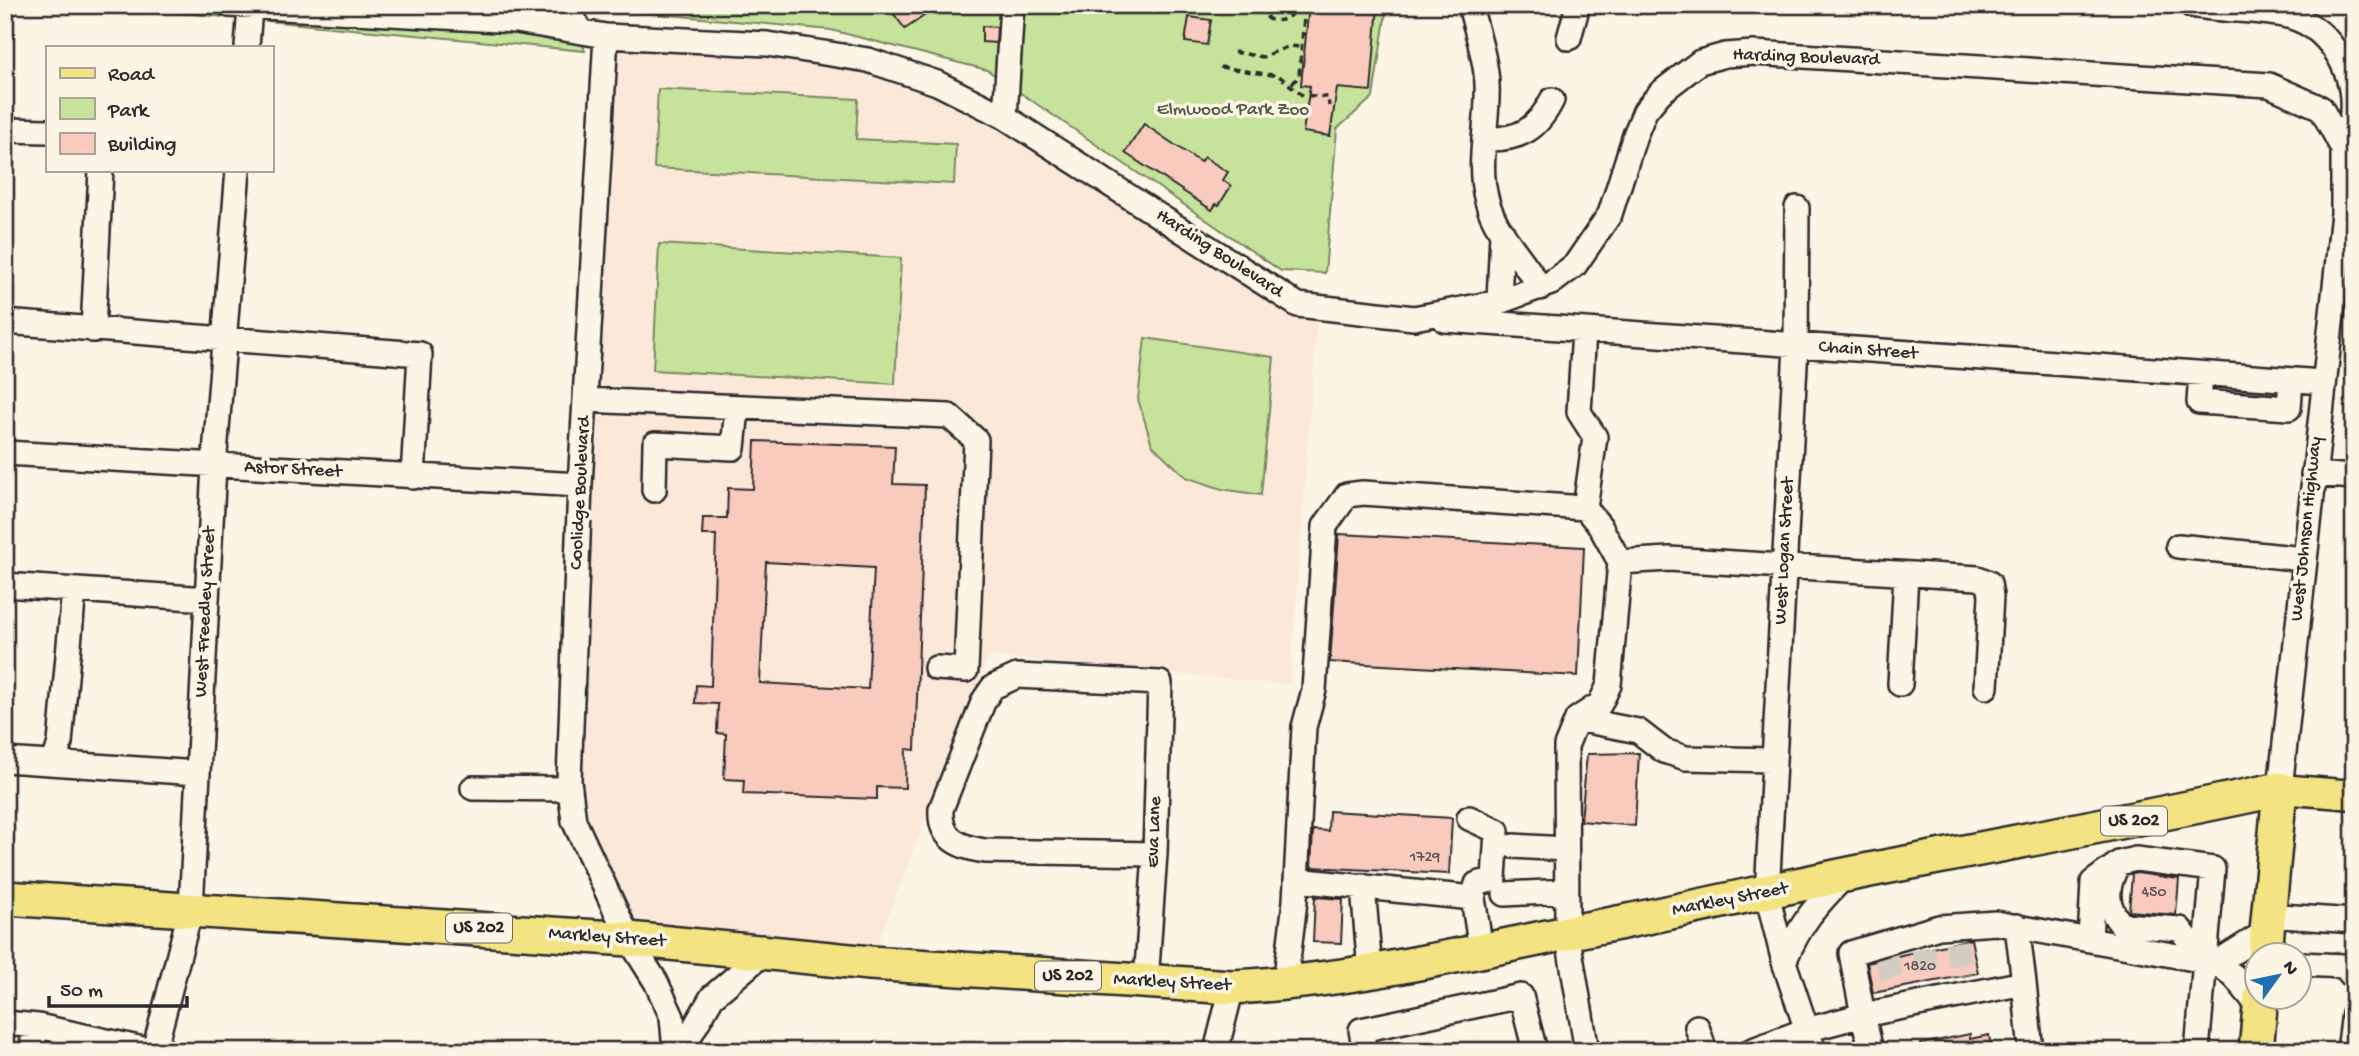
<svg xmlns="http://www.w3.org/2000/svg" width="2359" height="1056" viewBox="0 0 2359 1056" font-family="'Gochi Hand',sans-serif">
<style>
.built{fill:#fbe8d9}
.green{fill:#c7e39b;stroke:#798763;stroke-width:2}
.building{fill:#f9cabe;stroke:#2b2b2b;stroke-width:2;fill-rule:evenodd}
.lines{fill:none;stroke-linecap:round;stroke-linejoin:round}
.minor-tunnel{stroke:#d2cdc0;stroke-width:23;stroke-dasharray:23 11;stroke-linecap:butt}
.minor-casing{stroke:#2b2b2b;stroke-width:28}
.major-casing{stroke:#2b2b2b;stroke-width:33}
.highway-casing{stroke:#2b2b2b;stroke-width:38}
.path{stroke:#2b2b2b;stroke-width:3.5;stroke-dasharray:7 5;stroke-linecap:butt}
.minor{stroke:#fcf5e5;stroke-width:23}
.major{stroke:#f4e382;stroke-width:28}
.highway{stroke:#f4e382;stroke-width:33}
.labels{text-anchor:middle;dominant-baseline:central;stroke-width:7;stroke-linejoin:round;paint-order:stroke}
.number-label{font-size:16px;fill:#5e5350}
.shield{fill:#fcf5e5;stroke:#6a6863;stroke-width:2}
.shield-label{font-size:18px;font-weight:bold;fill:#2b2b2b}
.street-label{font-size:19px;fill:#2b2b2b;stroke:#fcf5e5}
.park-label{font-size:19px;fill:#525947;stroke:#fcf5e5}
</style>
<rect width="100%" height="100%" fill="#fcf5e5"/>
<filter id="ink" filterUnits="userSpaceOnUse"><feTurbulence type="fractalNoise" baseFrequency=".0143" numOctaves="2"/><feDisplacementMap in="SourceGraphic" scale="14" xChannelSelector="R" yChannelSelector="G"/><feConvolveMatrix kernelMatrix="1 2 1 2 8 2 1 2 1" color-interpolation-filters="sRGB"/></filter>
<g filter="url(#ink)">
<path class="built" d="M606 36 767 44 937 83 1318 307 1290 685 989 656 870 963 629 939 569 781Z"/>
<path class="green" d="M98 5H567L585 51Z
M604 5H1387L1373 97 1337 129 1325 273 1281 271 987 70 831 30 615 10Z
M658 89 858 99 856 139 956 144 954 184 654 168Z
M659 244 901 258 895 384 653 370Z
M1145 338 1274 357 1261 495 1222 489 1186 477 1152 445 1138 399Z"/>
<path class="building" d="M887 5H940L905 29Z
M1309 5H1378L1371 91 1337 88 1330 136 1303 132 1310 86 1301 85Z
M1189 17 1211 20 1207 45 1185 42Z
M982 26 997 27 996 43 982 42Z
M1144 124 1200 162 1204 157 1228 172 1223 180 1231 186 1219 205 1216 204 1212 210 1125 153Z
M755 441 895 446 893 484 925 485 915 750 906 749 905 788 877 787V799L743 794 744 780 724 779 726 734 717 733 718 704 695 703 696 685 711 686 716 535H702L703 518H727L728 488 753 489ZM766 562 874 568 868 689 760 683Z
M1339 534 1584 547 1578 676 1330 662Z
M1639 753 1635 826 1581 821 1587 754Z
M1329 811 1452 818 1449 874 1311 867 1313 830 1328 831Z
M2137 873 2179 879 2176 915 2129 911 2132 874Z
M1315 897 1343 899 1341 943 1313 942Z
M1971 939 1978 973 1873 993 1867 963Z
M1970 1034V1039L1989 1035 1992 1051H1921V1044Z"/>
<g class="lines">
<path class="minor-tunnel" d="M1956 942 1962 976
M1923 949 1929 982
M1886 956 1894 989"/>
<g class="minor-casing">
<path id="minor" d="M229 5 516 21 606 36 767 44 868 60 937 83 1005 117 1298 305 1414 318 1499 302 1551 283 1575 265 1610 214 1635 135 1645 111 1660 93 1700 62 1725 55 1754 53 2269 85 2321 108 2343 149V213L2280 789
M545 5 577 24
M1470 5C1476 31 1486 58 1487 84 1489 124 1476 163 1487 201 1496 234 1524 259 1540 288
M2191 5C2221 11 2253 9 2283 15 2327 23 2355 69 2352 112 2352 124 2346 137 2343 149
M606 36 580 485 569 781 574 821 629 939 656 982 672 1017 675 1051
M1569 38 1578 5
M247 47 250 7
M1005 117 1012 5
M5 130 47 131
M1485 139C1519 140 1537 130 1552 100
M1797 208 1796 346 1767 894 1784 962 1814 1051
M1499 302 1502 232
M1445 320 2323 382
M5 322 420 354 413 477
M93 330 101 170
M1584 331 1579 412 1595 437 1585 508 1600 526 1620 562 1609 685 1600 704 1577 719 1566 746 1567 932 1587 1051
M2201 374 2199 402 2289 408 2291 380
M585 400 949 416 976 440 966 670 936 668
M5 453 580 485
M2313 474 2354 477
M654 490 655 444 733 448 737 409
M2178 546 2304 559
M1620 562 1669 559 1978 578 1989 583 1991 596 1986 687
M5 585 207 599
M1900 684 1906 575
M1577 719 1638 731 1664 751 1686 758 1772 760
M5 760 198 773
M54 762 60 743 74 590
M473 788 570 789
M1469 818 1497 831 1494 879 1477 884 1473 898
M1513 846 1566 849
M2118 864C2106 886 2104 906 2122 925L2180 929 2206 962
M1296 880 1473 898 1481 950
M1363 886 1370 971
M1505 894 1566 891
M2268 915 2354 921
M2090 940 2093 882 2119 863 2136 859 2213 869 2197 1051
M1784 962C1800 924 1815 906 1844 877
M2216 963 2267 931
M2300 964 2344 966 2354 978
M1146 982 1155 854 1160 683 1017 676 993 687 984 700 941 809C939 839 959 847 985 851L1155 854
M2024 983 2031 1051
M1285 985 1295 901 1304 727 1314 690 1325 526 1347 495 1363 493 1585 508
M5 1023 38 1026 152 1051
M1697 1027 1705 1051
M30 1051 38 1026
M154 1051 191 908 214 466 238 170
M681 1051 712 997 766 951
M1216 1051 1232 987
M1365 1051 1361 1030 1521 996 1535 1051
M1750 1051 1806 1030 1863 1015 1851 953 1939 927 1996 923 2216 963 2234 976 2260 1008
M1871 1051 1863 1015 2024 983 2017 926
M2349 1051 2354 1013"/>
</g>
<g class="major-casing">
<path id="major" d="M2280 789 2354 795"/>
</g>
<g class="highway-casing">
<path id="highway" d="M5 898 629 939 870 963 1232 987C1362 981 1490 947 1618 923 1718 903 1817 879 1917 861 2038 838 2159 815 2280 789L2265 954
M2256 1051 2261 996"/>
</g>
<path class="path" d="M1262 5 1268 19C1280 23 1294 19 1294 5
M1234 52 1263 57 1289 46 1301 47
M1220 67 1279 76 1302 95 1328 97 1329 106
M1292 84 1299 76 1305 5"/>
<use href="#minor" class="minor"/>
<use href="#major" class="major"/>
<use href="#highway" class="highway"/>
</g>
</g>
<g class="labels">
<g class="number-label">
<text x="1425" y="858">1729</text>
<text x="2154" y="893">450</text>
<text x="1920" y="967">1820</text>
</g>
<g class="shield">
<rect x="2101" y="806.5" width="66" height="29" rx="5"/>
<rect x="446" y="913.5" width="66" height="29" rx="5"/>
<rect x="1035" y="961.5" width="66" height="29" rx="5"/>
</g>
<g class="shield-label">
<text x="2134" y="821">US 202</text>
<text x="479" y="928">US 202</text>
<text x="1068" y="976">US 202</text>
</g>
<g class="street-label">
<text transform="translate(1806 58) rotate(2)">Harding Boulevard</text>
<text transform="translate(1219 254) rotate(33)">Harding Boulevard</text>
<text transform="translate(1868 351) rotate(4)">Chain Street</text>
<text transform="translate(293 470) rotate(3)">Astor Street</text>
<text transform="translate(581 493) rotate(-87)">Coolidge Boulevard</text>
<text transform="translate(2307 529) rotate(-84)">West Johnson Highway</text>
<text transform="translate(1785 551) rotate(-87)">West Logan Street</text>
<text transform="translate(206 612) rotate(-87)">West Freedley Street</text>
<text transform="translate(1155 832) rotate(-88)">Eva Lane</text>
<text transform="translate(1730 900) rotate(-11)">Markley Street</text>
<text transform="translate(607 938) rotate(4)">Markley Street</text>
<text transform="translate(1172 983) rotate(3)">Markley Street</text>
</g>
<g class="park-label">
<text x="1233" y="110">Elmwood Park Zoo</text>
</g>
</g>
<rect width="2359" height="1056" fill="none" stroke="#fcf5e5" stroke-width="28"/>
<rect x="14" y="14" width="2331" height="1028" fill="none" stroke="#2b2b2b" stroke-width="2.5" filter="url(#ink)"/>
<rect x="46" y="46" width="228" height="126" fill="#fcf5e5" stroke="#a8a49b" stroke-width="2"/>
<rect x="60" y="68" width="35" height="10" fill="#f4e382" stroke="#a8a49b" stroke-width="2"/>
<text x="108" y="80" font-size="21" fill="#2b2b2b">Road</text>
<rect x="60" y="98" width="35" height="21" fill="#c7e39b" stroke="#a8a49b" stroke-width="2"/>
<text x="108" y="116" font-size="21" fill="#2b2b2b">Park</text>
<rect x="60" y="133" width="35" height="21" fill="#f9cabe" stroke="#a8a49b" stroke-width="2"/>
<text x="108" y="150" font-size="21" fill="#2b2b2b">Building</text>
<g transform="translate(2278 976) rotate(57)"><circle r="33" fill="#fcf5e5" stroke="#a8a49b" stroke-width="2"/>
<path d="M0-5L12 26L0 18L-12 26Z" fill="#1f6fb2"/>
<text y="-10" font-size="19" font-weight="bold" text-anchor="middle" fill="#2b2b2b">N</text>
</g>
<path d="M49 996v10h138v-10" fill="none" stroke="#2b2b2b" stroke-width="3.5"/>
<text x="60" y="996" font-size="21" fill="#2b2b2b" stroke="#fcf5e5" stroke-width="5" paint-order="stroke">50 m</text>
</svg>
